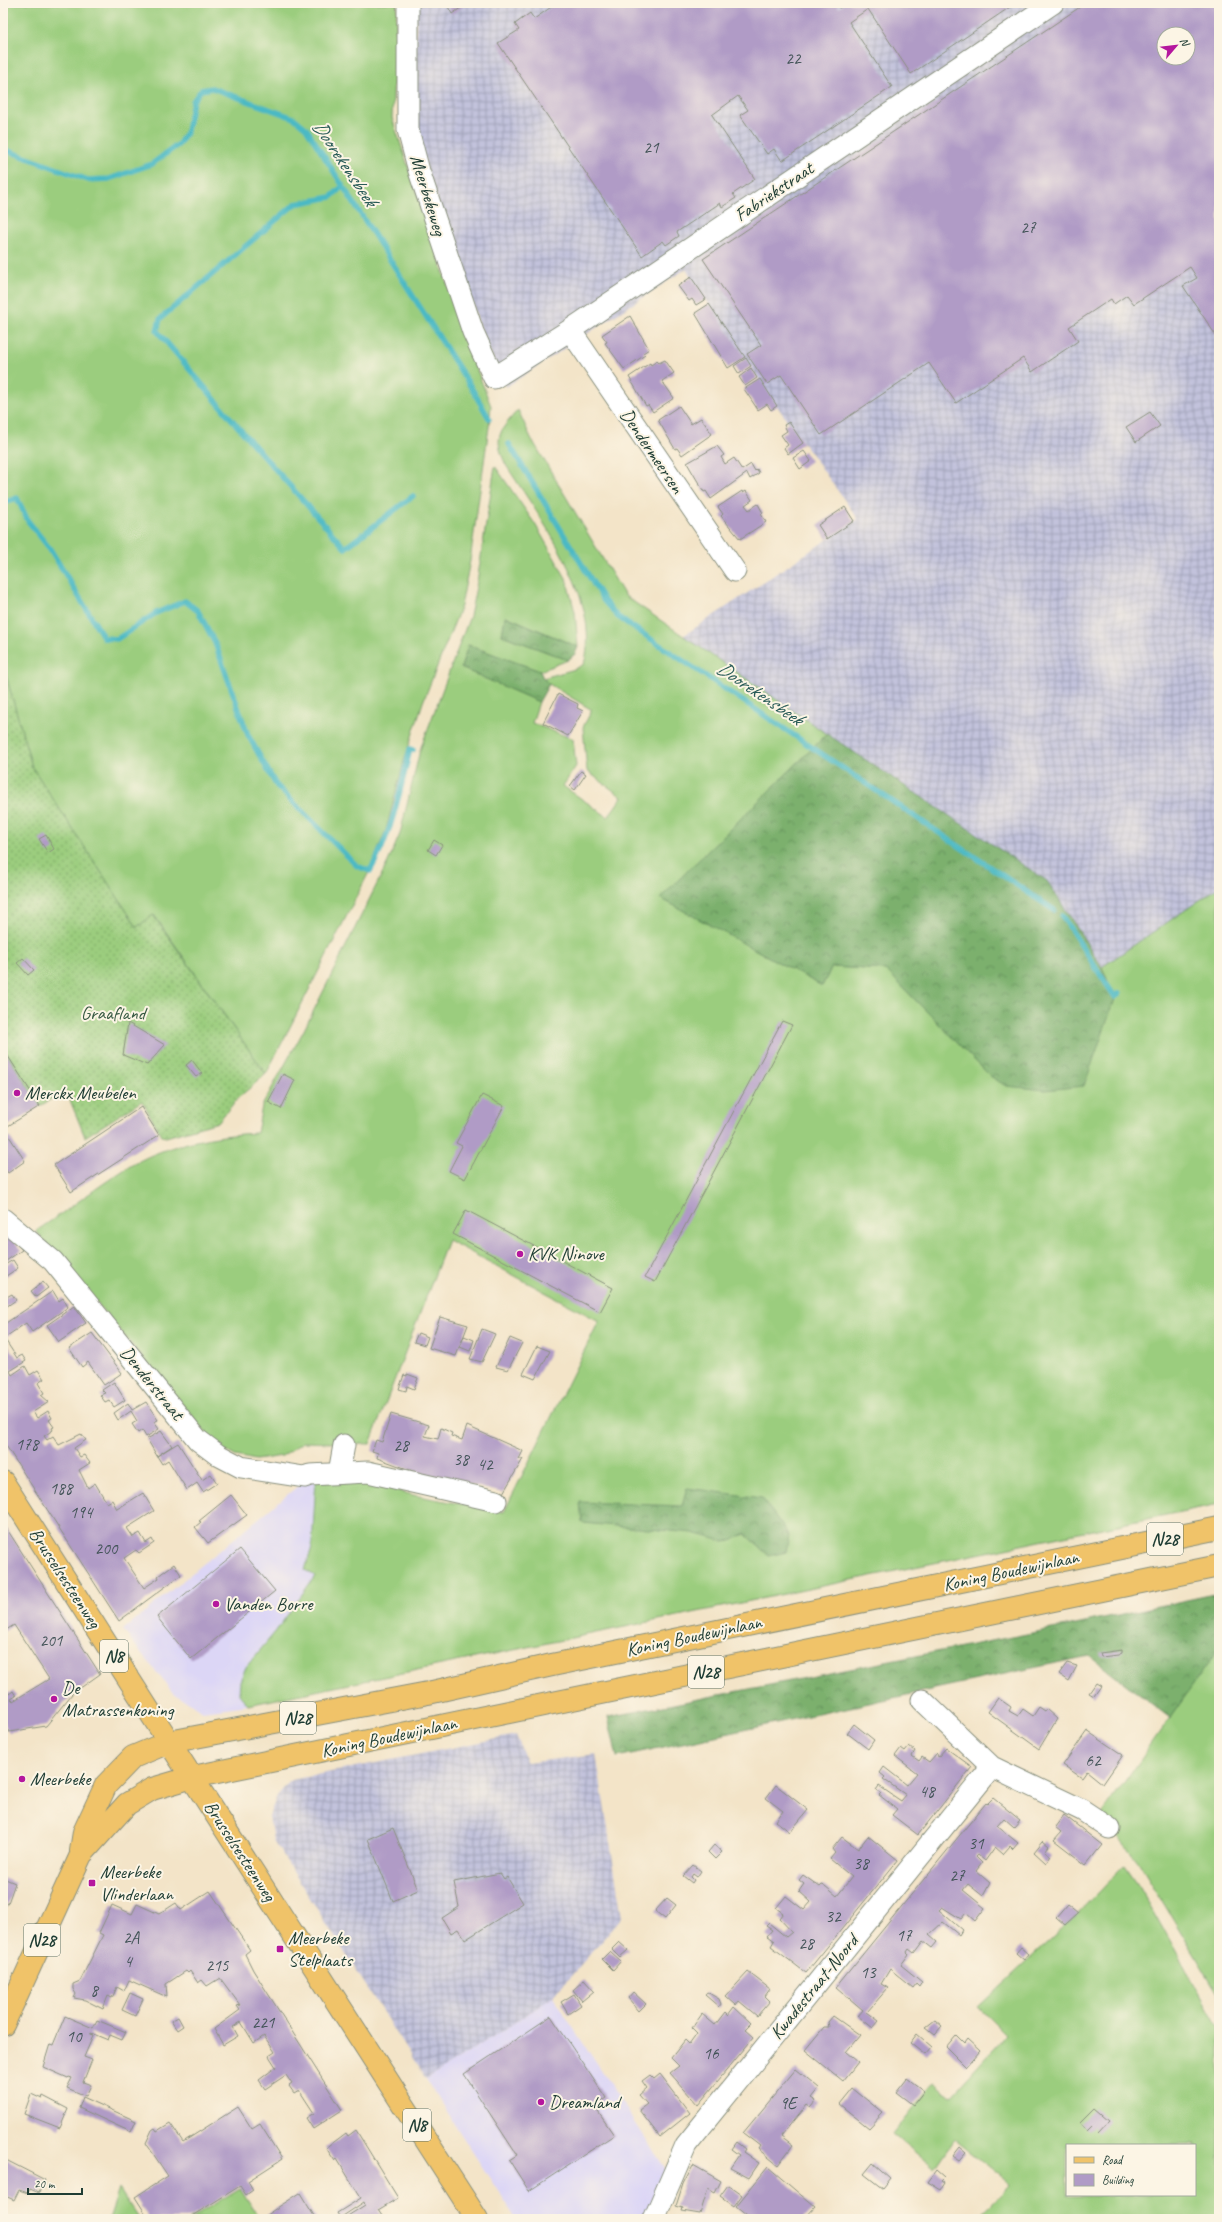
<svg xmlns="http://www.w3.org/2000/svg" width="1222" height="2222" viewBox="0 0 1222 2222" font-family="Caveat,sans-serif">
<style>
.built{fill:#dcd6f6}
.industrial{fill:url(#industrial-grid);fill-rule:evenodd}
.grass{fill:#9bcd7e;stroke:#5d8559;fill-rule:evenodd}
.forest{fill:url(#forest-crowns);stroke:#4e7650}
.garden{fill:url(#garden-dots);stroke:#5d8559}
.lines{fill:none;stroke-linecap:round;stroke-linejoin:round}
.stream{stroke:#4bb9c4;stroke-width:5.5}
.building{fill:#b09bc6;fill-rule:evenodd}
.minor-casing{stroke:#89907e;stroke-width:23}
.major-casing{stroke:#89907e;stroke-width:24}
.highway-casing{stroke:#89907e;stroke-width:24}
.minor{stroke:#fff;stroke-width:21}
.major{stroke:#f0c369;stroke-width:22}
.highway{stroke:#f0c369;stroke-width:22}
.poi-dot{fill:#b5179e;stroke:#fcf5e5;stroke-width:1.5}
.labels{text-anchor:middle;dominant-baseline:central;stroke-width:4;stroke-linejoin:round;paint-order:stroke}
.number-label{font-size:17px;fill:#435458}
.shield{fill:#fcf5e5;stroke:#617469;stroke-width:1}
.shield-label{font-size:18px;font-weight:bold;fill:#1f3d34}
.street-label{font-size:19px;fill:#1f3d34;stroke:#fcf5e5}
.park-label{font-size:19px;fill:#385a43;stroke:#fcf5e5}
.poi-label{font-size:19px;fill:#1f3d34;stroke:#fcf5e5;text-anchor:start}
.water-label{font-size:20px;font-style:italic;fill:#2a5c58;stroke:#fcf5e5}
</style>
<defs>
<pattern id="industrial-grid" width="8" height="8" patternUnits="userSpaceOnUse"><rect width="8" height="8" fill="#c2c2dc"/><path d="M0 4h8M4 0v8" fill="none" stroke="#9d9fb3"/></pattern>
<pattern id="forest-crowns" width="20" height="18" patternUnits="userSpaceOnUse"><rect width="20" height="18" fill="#7cb06d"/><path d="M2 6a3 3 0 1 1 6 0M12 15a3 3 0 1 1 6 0" fill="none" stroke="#65905a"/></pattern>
<pattern id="garden-dots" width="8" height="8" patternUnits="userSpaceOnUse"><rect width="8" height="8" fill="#9bcd7e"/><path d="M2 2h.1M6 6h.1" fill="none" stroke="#7ea868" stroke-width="1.8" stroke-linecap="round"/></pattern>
</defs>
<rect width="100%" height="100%" fill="#fcf5e5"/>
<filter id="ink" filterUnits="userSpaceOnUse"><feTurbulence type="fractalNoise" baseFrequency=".025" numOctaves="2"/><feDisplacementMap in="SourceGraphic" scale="8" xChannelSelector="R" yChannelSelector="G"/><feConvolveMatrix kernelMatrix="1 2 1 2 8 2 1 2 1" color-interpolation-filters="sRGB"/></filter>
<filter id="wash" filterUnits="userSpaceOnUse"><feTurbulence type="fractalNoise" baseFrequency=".012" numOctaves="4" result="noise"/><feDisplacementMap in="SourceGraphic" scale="16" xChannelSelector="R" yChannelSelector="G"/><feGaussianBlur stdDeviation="0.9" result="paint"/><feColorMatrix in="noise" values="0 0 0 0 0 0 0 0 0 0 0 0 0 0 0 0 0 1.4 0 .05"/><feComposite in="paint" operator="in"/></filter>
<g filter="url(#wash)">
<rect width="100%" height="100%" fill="#f3e4c8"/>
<path class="built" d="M316 1479 312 1547 305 1570 315 1576 276 1631 246 1667 239 1694 248 1705 203 1711 173 1693 123 1630 304 1481Z
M553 1997 667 2171 645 2219H516L426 2080Z"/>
<path class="industrial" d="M416 3H1219V887L1102 967 1047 881 827 734 683 636 858 519 777 406 686 269 506 387 485 342 424 161 415 120ZM1164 34H1188V58H1164Z
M516 1735 527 1763 596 1754 622 1917 553 1997 426 2080 273 1840 269 1816 277 1796 291 1780Z"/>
<path class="grass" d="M3 3H397L392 118 470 352 491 406 489 427 470 561 461 606 423 702 404 761 386 830 369 872 266 1074 154 915 137 927 32 767 3 665Z
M518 410 531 438 625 596 827 734 661 898 822 986 832 967 886 970 990 1076 1115 999 1102 967 1219 887V1504L248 1705 239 1694 240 1681 246 1667 276 1631 315 1576 305 1570 312 1547 316 1479 364 1481 413 1495 504 1512 599 1321 448 1240 370 1444 303 1442 282 1456 256 1460 235 1456 217 1446 36 1231C68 1210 99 1185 132 1165 168 1144 215 1135 257 1133L262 1106 304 1030 388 862 400 834 420 750 470 616 477 582 495 466 535 524 566 578 575 612 578 647 506 616 502 635 568 660 540 671 468 645 461 668 539 702 532 723 573 739 576 766 563 786 608 817 622 797 587 771 583 727 592 710 549 684 543 678 575 669 584 664C603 599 539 517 506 465 493 438 499 431 518 410Z
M1219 1648V1995L1138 1861 1101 1815Z
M1125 1865 1140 1887 1219 2028V2219H976L1011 2184 954 2139 934 2168 893 2134 934 2082 951 2096 1006 2035 978 2007 1078 1914ZM1067 2145H1195V2195H1067Z
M240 2188 260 2219H190Z
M119 2189 139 2219H109Z"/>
<path class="forest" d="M505 616 578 647 575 654 568 660 502 635Z
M468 645 540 671 543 678 549 684 539 702 461 668Z
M827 734 1047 881 1102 967 1115 999 1084 1086 1045 1090 1006 1086 990 1076 886 970 832 967 822 986 660 898Z
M687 1488 762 1498 789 1535 786 1552 769 1556 745 1534 726 1542 693 1533 582 1523 580 1502 682 1506Z
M1219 1593V1648L1170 1718 1089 1656 617 1757 608 1717 1057 1628Z"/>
<path class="garden" d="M3 665 32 767 137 927 153 915 266 1074 238 1098 218 1122 166 1137 162 1136 142 1101 85 1137 66 1090 40 1106 3 1048Z"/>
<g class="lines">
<path class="stream" d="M3 139V141
M3 149 88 180 109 179 152 164 179 144 187 131 193 101 201 90 212 88 294 118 306 128 469 384 489 418
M343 186 331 197 295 204 160 319 157 331 245 435 345 548 413 496
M509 444 604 601 618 617 1054 910
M3 503 17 498 28 521 50 549 104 638 117 639 156 613 185 601 198 611 215 643 248 735 276 785 357 866 370 871C392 834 400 791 410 749L413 750
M1062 916 1115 997 1119 993"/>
</g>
<g id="blocks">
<path class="building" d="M446 3H468L452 14Z
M557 3H836L839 8 847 3H1016L911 74 868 9 849 22 892 87 782 161 774 149 767 154 740 115 748 110 738 96 712 115 755 179 733 194 736 198 722 207 720 203 677 232 679 236 666 245 663 241 642 256 498 43 519 30 515 24 530 13 534 19Z
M1086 3H1219V340L1183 286 1197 278 1190 267 1134 304 1127 295 1114 304 1111 299 1069 327 1078 341 1032 372 1023 358 956 403 929 363 821 435 781 375 767 384 747 354 761 345 703 259ZM1164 34H1188V58H1164Z
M691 277 706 299 696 305 692 299 689 301 678 286Z
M709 304 745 357 728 368 695 313Z
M630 316 649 349 643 353 645 355 624 369 605 343 607 342 602 335Z
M746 358 751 366 739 374 734 366Z
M665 360 674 373 662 381 674 398 653 412 648 405 646 406 629 377 650 363 651 365 657 361 659 363Z
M751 368 757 378 745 386 739 377Z
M760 379 777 406 771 410 767 404 758 410 744 389Z
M679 406 691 424 701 418 712 434 682 455 677 448 675 449 658 420Z
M1150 412 1160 426 1136 442 1126 427Z
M789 422 803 443 788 454 784 448 788 445 781 435 787 431 784 425Z
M717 446 724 455 721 457 725 464 734 458 742 470 751 464 755 471 757 469 759 473 750 479 747 473 711 499 706 491 704 492 687 463Z
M804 451 811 461 800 469 793 458Z
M742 491 743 493 746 491 752 500 745 505 749 510 758 504 763 513 761 514 766 522 740 539 721 516 723 514 718 507Z
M845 507 854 521 827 539 818 525Z
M558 694 578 704 577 708 583 711 568 736 543 723Z
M581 771 586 774 575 790 570 786Z
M46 835 54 849 48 853 39 839Z
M434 840 442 845 436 855 428 850Z
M23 958 34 970 28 975 17 963Z
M782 1021 792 1025 655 1282 645 1277Z
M128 1023 165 1045 147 1065 123 1055Z
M4 1050 40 1106 3 1129V1051Z
M192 1060 202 1073 196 1077 186 1065Z
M283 1074 295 1080 281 1109 268 1102Z
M482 1095 504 1106 465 1179 449 1171 462 1146 456 1143Z
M141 1107 159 1135 71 1192 54 1165Z
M9 1136 25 1161 8 1173 3 1166V1140Z
M466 1210 613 1288 600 1312 453 1234Z
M3 1229 22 1250 6 1261 3 1256Z
M13 1260 18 1268 3 1278V1266Z
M43 1282 48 1288 36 1297 31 1291Z
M53 1291 59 1301 63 1298 68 1307 32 1332 26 1323 4 1338 17 1358 22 1355 26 1361 10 1371 12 1375 25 1366 30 1375 38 1370 44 1379 38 1383 44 1393 41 1395 49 1402 33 1412 37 1418 48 1411 52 1418 49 1420 54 1427 52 1428 53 1430 44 1436 47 1440 53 1436 59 1445 81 1434 86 1440 74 1448 80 1457 84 1455 90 1463 79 1470 88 1488 95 1483 107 1503 112 1500 117 1509 143 1493 149 1503 154 1511 127 1528 133 1537 140 1533 146 1543 152 1539 154 1543 139 1553 136 1550 124 1558 144 1588 159 1578 158 1576 174 1564 181 1575 119 1621 3 1441V1325Z
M12 1294 16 1300 3 1309V1299Z
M74 1306 86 1323 59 1342 47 1325Z
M440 1317 468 1325 456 1356 429 1348Z
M482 1329 495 1334 482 1362 470 1359Z
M92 1333 122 1373 104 1385 88 1362 82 1367 69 1348Z
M418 1333 428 1337 425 1345 414 1342Z
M464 1336 474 1340 470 1351 460 1347Z
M510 1338 522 1343 508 1370 496 1367Z
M537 1346 550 1351 535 1379 523 1374Z
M407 1374 418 1378 414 1389 407 1386 406 1391 399 1389 404 1375 407 1376Z
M114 1382 125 1400 114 1407 109 1400 105 1402 100 1395 105 1393 102 1390Z
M146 1402 158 1420 154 1422 159 1429 146 1437 142 1430 138 1433 132 1424 137 1421 131 1411 118 1420 114 1413 128 1403 132 1410Z
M391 1414 429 1425 425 1436 438 1439 441 1428 452 1433 451 1436 462 1440 467 1426 523 1451 519 1459H523L503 1493 413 1471 377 1458 378 1453 372 1451 376 1440 382 1442Z
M161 1431 172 1446 157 1456 147 1439Z
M178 1443 202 1480 211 1474 217 1483 203 1492 197 1483 187 1490 168 1460 162 1464 157 1456Z
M231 1495 247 1515 208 1543 195 1527 201 1522 199 1521Z
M3 1523 100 1674 72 1694 46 1726 9 1732 3 1722V1683L9 1694 13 1691 16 1696 11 1699 13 1701 49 1679 14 1625 3 1632V1581L6 1578 3 1575Z
M240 1549 275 1591 191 1659 157 1617Z
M1122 1650V1653L1118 1655 1101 1657 1100 1653Z
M1067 1663 1077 1666 1069 1681 1059 1674Z
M1096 1683 1101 1686 1094 1696 1089 1693Z
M998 1698 1011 1707 1009 1711 1018 1716 1023 1709 1033 1716 1039 1707 1045 1711 1046 1709 1057 1719 1039 1749 988 1712Z
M854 1724 874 1740 868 1749 847 1733Z
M1087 1731 1123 1755 1103 1784 1087 1771 1082 1778 1063 1765Z
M909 1746 915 1751 912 1756 919 1761 922 1757 929 1762 937 1753 938 1757 946 1748 972 1767 918 1835 892 1815 897 1809 879 1795 881 1793 876 1790 879 1786 901 1801 906 1795 883 1779 885 1777 880 1773 884 1767 907 1785 917 1773 895 1756 901 1748 905 1751Z
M776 1785 808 1810 790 1832 776 1821 783 1811 766 1798Z
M993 1798 1020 1820 1014 1827 1004 1818 997 1826 1018 1843 1013 1849 1010 1846 1003 1854 995 1847 985 1861 977 1854 975 1856 982 1863 976 1871 990 1883 983 1896 968 1884 963 1890 985 1908 975 1921 966 1913 961 1919 942 1907 939 1910 962 1930 959 1935 943 1922 929 1935 937 1942 932 1948 923 1941 914 1953 909 1949 907 1952 909 1954 901 1965 922 1982 919 1987 916 1984 913 1988 890 1969 881 1984 888 1988 867 2012 879 2021 873 2028 858 2016 863 2010 836 1987 986 1803 987 1804Z
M1064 1815 1102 1845 1086 1865 1054 1840 1061 1832 1055 1827Z
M393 1828 418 1890 393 1901 368 1839Z
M868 1836 898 1860 806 1973 771 1946 774 1941 767 1936 772 1930 766 1926 769 1923 786 1937 792 1932 779 1918 783 1913 776 1908 786 1896 804 1910 811 1902 799 1891 804 1884 799 1880 803 1875 820 1887 822 1885 825 1886 837 1896 852 1877 830 1859 835 1853 832 1849 842 1837 858 1849Z
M1043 1841 1049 1846 1045 1851 1051 1856 1046 1863 1034 1852Z
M714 1845 722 1852 715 1859 708 1852Z
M693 1865 701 1871 697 1877 693 1874 691 1877 694 1880 692 1883 683 1876Z
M500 1873 504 1879 507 1877 523 1903 465 1940 458 1929 451 1933 442 1918 459 1907 454 1882Z
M3 1878 15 1883 8 1903 3 1909Z
M210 1891 250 1950 245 1954 253 1970 342 2110 313 2129 306 2118 314 2113 299 2090 294 2093 289 2086 292 2084 286 2075 265 2089 259 2080 276 2067 269 2056 275 2052 264 2036 254 2043 241 2022 233 2027 238 2036 223 2045 214 2029 240 2010 237 2006 240 2005 220 1978 207 1986 202 1980 198 1983 190 1971 188 1973 186 1971 166 1984 167 1997 129 1980 124 1991 117 1987 112 1998 108 1996 103 2009 85 2000 74 1998 76 1994 73 1989V1984L80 1981 103 1935 99 1933 112 1905 132 1914 137 1904 159 1914 176 1903 181 1910Z
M667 1898 676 1905 665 1919 655 1911Z
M1067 1905 1078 1914 1065 1926 1056 1918Z
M619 1942 628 1950 620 1957 612 1949Z
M1021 1947 1029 1954 1024 1960 1016 1953Z
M610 1951 621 1961 613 1970 602 1959Z
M748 1972 770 1989 765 1996 770 2001 757 2016 739 2001 736 2005 726 1996Z
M584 1980 594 1991 582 2001 573 1990Z
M633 1992 646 2004 639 2011 628 1998Z
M707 1992 719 1999 721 2004 719 2007 705 1995Z
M130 1993 143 1999 135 2016 122 2010Z
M574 1994 581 2005 568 2014 561 2002Z
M734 2007 751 2023 745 2029 754 2037 698 2105 670 2073 679 2066 671 2058 685 2040 689 2044 697 2033 692 2028 702 2014 715 2025 725 2012 728 2015Z
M65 2016 93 2028 97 2020 126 2032 122 2040 110 2035 108 2040 91 2033 90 2035 93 2036 84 2057 92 2060 83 2082 91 2085 86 2096 67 2088 72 2078 69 2077 68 2078 43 2067 50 2044 53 2045Z
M551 2016 606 2098 594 2106 614 2135 529 2191 509 2160 517 2155 464 2074Z
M833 2016 860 2035 846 2052 858 2062 843 2081 805 2050 824 2027H829L828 2022Z
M178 2017 183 2026 177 2030 171 2021Z
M935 2020 942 2026 935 2034 926 2027Z
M917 2034 932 2047 925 2055 910 2043Z
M956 2035 964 2043 967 2039 980 2051 966 2067 946 2047Z
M796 2069 819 2088 811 2098 816 2101 810 2108 806 2105 781 2136 793 2145 778 2165 758 2149 760 2146 743 2133Z
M660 2074 690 2113 660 2137 639 2110 647 2104 639 2095 647 2088 642 2081 650 2075 654 2079Z
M907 2078 924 2091 913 2105 896 2092Z
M852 2088 883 2113 869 2128 839 2104Z
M31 2094 42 2099 43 2096 68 2109 60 2128 24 2114Z
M83 2097 136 2121 131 2132 79 2108Z
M238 2107 252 2129 260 2124 282 2159 248 2181 253 2190 246 2195 240 2186 187 2219H149L135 2197 168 2176 146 2143 152 2130 155 2128 157 2131 170 2123 183 2142Z
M1095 2108 1109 2120 1098 2132 1092 2126 1087 2131 1080 2123Z
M356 2130 398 2198 378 2210 384 2219H343L365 2205 364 2202 340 2218 337 2213 361 2198 337 2159 335 2161 326 2148 346 2133 348 2136Z
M736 2142 745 2149 743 2152 759 2163 749 2178 730 2168 739 2155 731 2149Z
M959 2147 966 2153 959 2161 952 2156Z
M6 2160 45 2180 39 2193 30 2189 28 2193 19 2190 14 2200 3 2195V2161L5 2162Z
M873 2163 891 2179 883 2189 864 2174Z
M693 2165 721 2181 715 2193 708 2189 700 2214 682 2211 683 2208 676 2206 683 2184Z
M768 2167 815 2207 804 2219H752L736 2206Z
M936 2170 945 2178 941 2182 944 2184 940 2190 927 2182Z
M728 2185 742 2195 734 2206 720 2196Z
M300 2193 316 2219H260Z"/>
</g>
</g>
<g filter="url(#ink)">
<use href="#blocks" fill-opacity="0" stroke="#89907e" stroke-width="1"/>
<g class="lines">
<g class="minor-casing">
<path id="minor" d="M408 3V130L419 171 473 332 494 378 570 330 1053 3
M570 330 735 571
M3 1219 53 1261 198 1440 218 1455 241 1467 304 1477 310 1475 368 1472 496 1501
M339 1473 344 1445
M922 1700 992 1767 1082 1810 1109 1828
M654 2219 686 2145 992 1767"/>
</g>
<g class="major-casing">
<path id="major" d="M3 1482 169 1742 477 2219
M81 1851 84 1832 106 1785 133 1757 169 1742
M3 2025 81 1855 127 1804 152 1789 193 1777"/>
</g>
<g class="highway-casing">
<path id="highway" d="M169 1742 428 1693 552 1665 1219 1528
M193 1777 1219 1566"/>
</g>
<use href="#minor" class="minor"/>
<use href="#major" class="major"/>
<use href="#highway" class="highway"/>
</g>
</g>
<g class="poi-dot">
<circle cx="17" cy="1093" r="4"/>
<circle cx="520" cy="1254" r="4"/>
<circle cx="216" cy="1604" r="4"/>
<circle cx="54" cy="1699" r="4"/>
<circle cx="22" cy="1779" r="4"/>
<rect x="88" y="1879" width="8" height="8" rx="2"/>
<rect x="276" y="1945" width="8" height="8" rx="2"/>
<circle cx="541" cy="2102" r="4"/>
</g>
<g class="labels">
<g class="number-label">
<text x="793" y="58">22</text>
<text x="651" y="147">21</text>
<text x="1028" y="227">27</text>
<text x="27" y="1444">178</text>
<text x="401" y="1445">28</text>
<text x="461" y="1459">38</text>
<text x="485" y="1464">42</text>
<text x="61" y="1488">188</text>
<text x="81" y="1512">194</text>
<text x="106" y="1548">200</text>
<text x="51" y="1640">201</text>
<text x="1093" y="1760">62</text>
<text x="927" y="1791">48</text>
<text x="976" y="1843">31</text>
<text x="861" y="1863">38</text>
<text x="957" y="1875">27</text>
<text x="833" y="1916">32</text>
<text x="904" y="1935">17</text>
<text x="131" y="1937">2A</text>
<text x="806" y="1943">28</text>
<text x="128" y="1961">4</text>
<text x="217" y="1965">215</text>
<text x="868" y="1972">13</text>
<text x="94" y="1990">8</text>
<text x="263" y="2022">221</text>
<text x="74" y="2036">10</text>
<text x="711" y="2053">16</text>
<text x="788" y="2103">9E</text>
</g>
<g class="shield">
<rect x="1147" y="1523" width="36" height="32" rx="3"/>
<rect x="100" y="1640" width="28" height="32" rx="3"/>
<rect x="688" y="1656" width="36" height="32" rx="3"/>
<rect x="280" y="1702" width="36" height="32" rx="3"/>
<rect x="24" y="1924" width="36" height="32" rx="3"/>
<rect x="403" y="2109" width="28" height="32" rx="3"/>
</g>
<g class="shield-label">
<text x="1165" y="1539">N28</text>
<text x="114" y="1656">N8</text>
<text x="706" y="1672">N28</text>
<text x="298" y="1718">N28</text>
<text x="42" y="1940">N28</text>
<text x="417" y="2125">N8</text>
</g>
<g class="street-label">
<text transform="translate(774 192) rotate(-34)">Fabriekstraat</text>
<text transform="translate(428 195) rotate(73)">Meerbekeweg</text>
<text transform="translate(652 451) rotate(56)">Dendermeersen</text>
<text transform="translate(152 1383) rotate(51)">Denderstraat</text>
<text transform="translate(1011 1571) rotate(-12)">Koning Boudewijnlaan</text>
<text transform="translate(65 1578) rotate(57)">Brusselsesteenweg</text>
<text transform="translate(694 1636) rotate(-12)">Koning Boudewijnlaan</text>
<text transform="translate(389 1737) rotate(-12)">Koning Boudewijnlaan</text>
<text transform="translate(240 1851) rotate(57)">Brusselsesteenweg</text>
<text transform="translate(814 1987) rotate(-51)">Kwadestraat-Noord</text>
</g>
<g class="park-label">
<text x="113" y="1013">Graafland</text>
</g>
<g class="poi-label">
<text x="25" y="1093">Merckx Meubelen</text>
<text x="528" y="1254">KVK Ninove</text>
<text x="224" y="1604">Vanden Borre</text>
<text x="62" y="1688">De<tspan x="62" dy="22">Matrassenkoning</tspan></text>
<text x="30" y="1779">Meerbeke</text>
<text x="100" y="1872">Meerbeke<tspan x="100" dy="22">Vlinderlaan</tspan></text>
<text x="288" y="1938">Meerbeke<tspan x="288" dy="22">Stelplaats</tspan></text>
<text x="549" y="2102">Dreamland</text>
</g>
<g class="water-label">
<text transform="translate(345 163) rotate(56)">Doorekensbeek</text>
<text transform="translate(760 693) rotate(34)">Doorekensbeek</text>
</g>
</g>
<rect width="1222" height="2222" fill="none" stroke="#fcf5e5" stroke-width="16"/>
<rect x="1066" y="2144" width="130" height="52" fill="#fcf5e5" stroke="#a4ab9e"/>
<rect x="1074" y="2157" width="20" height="6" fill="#f0c369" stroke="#a4ab9e"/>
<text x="1102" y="2164" font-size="12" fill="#1f3d34">Road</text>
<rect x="1074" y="2174" width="20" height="12" fill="#b09bc6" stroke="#a4ab9e"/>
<text x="1102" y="2184" font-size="12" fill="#1f3d34">Building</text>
<g transform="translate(1176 46) rotate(62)"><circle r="19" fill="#fcf5e5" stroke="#a4ab9e"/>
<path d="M0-3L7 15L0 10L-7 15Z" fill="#b5179e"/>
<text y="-6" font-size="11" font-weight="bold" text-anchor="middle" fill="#1f3d34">N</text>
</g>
<path d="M28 2188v6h54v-6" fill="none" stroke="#1f3d34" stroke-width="2"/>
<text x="34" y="2188" font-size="12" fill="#1f3d34" stroke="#fcf5e5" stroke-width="3" paint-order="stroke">20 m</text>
</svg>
